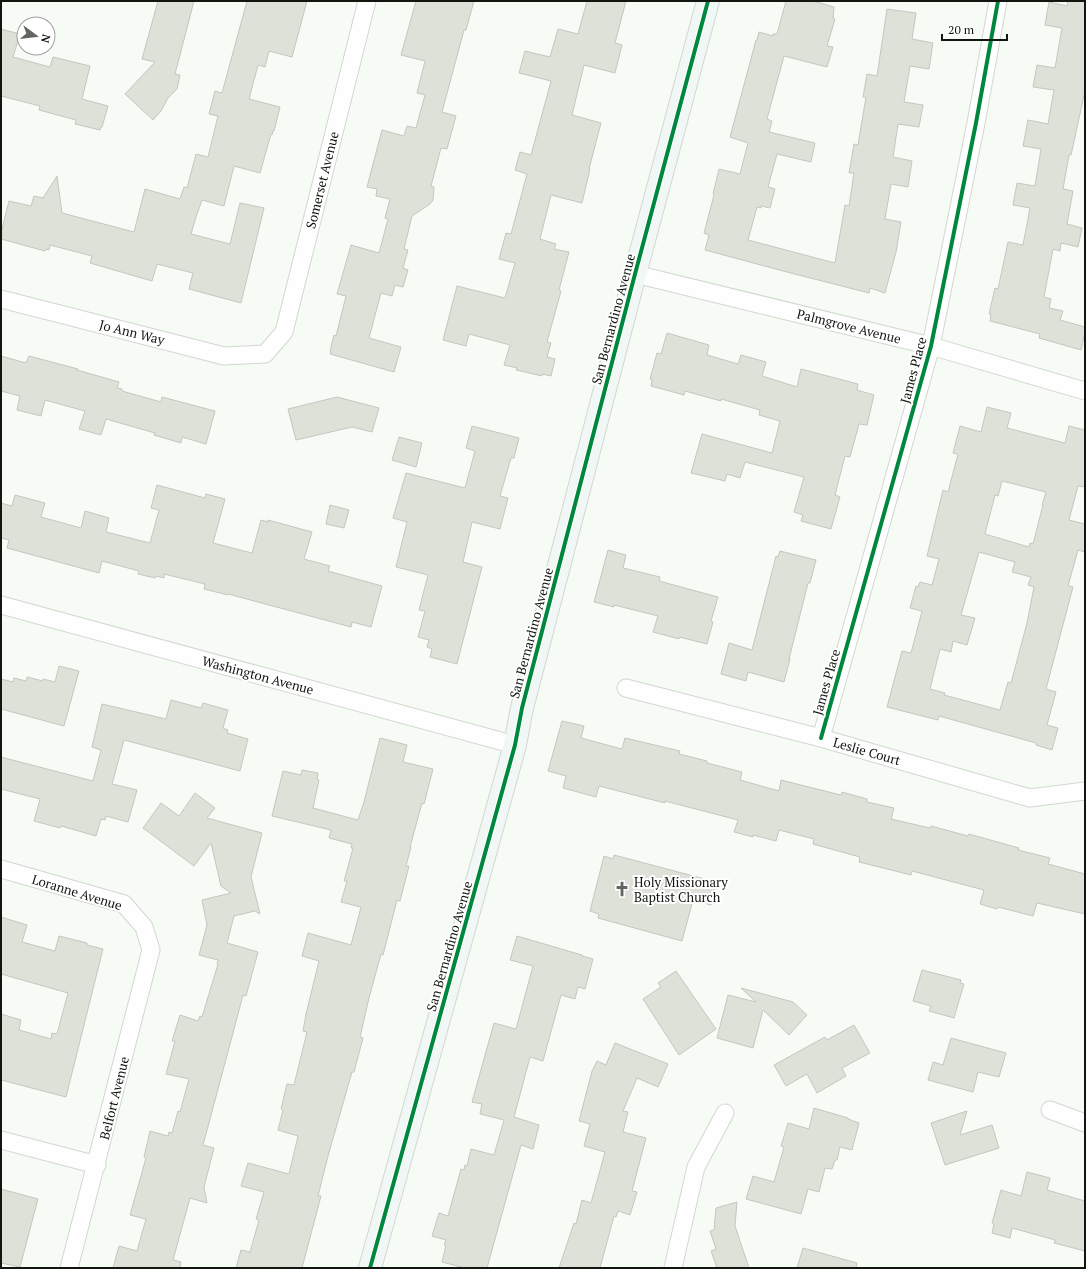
<svg xmlns="http://www.w3.org/2000/svg" width="1086" height="1269" viewBox="0 0 1086 1269" font-family="'PT Serif',serif">
<style>
.building{fill:#dee1d7;stroke:#c4c7c0;fill-rule:evenodd}
.lines{fill:none;stroke-linecap:round;stroke-linejoin:round}
.minor-casing{stroke:#d2d7d1;stroke-width:19}
.secondary-casing{stroke:#d2d7d1;stroke-width:24}
.minor{stroke:#fefefe;stroke-width:17}
.secondary{stroke:#f1f7f4;stroke-width:22}
.cycleway-casing{stroke:#fff;stroke-width:6}
.cycleway{stroke:#00873e;stroke-width:4}
.labels{text-anchor:middle;dominant-baseline:central;stroke-width:4;stroke-linejoin:round;paint-order:stroke}
.street-label{font-size:13px;fill:#11160f;stroke:#fff}
.poi-label{font-size:13px;fill:#11160f;stroke:#fff;text-anchor:start}
</style>
<rect width="100%" height="100%" fill="#f6fbf5"/>
<path class="building" d="M158 1H194L175 74 180 75 177 89 168 98 161 111 153 120 125 94 155 62 142 59Z
M247 1H307L292 57 269 51 265 67 258 65 249 99 280 107 274 131H273L272 135 271 134 260 173 234 166 224 206 202 200 196 217 191 234 230 244 240 203 264 208 241 303 189 289 193 273 157 264 152 281 90 263 92 256 50 245 49 250 46 249 45 251 1 239V233L9 201 31 206 34 196 43 198 57 176 62 213 134 232 145 189 180 199 184 187 187 188 196 154 208 157 218 116 209 114 215 91 222 93Z
M416 1H474L466 30H464L442 112 456 116 447 149 441 148 431 186 434 187 433 200 430 204 412 216 404 249 408 250 403 268 408 270 403 287 395 285 392 296 381 293 369 338 401 347 394 372 330 354 331 352 330 351 334 335 336 336 346 296 337 294 351 245 379 253 388 219 385 218 390 199 376 196 377 189 367 187 382 130 404 136 407 126 416 128 425 95 417 93 425 61 401 55Z
M587 1H626L615 43 622 45 615 73 584 65 572 115 601 123 589 169H590L582 203 551 195 540 239 556 244 554 249 569 252 559 290 561 291 547 342 551 343 547 357 555 359 551 376 542 374V376L516 370 517 368 504 365 510 345 469 334 466 346 443 340 457 286 505 298 515 263 499 259 506 233 511 234 527 174 515 170 520 152 531 155 551 81 519 73 525 51 550 57 558 29 578 34Z
M786 1H813L834 7 833 18 835 19 827 46 833 47 827 67 784 56 767 119 772 121 769 132 815 143 811 162 777 154 768 187 775 189 770 208 761 206V208L757 207 748 240 835 263 845 205 849 206 854 173H849L854 144 858 145 866 97H863L867 74 877 76 887 9 916 13 912 39 933 43 929 69 910 66 904 102 923 105 919 127 898 124 893 157 912 161 908 187 891 184 885 219 901 222 896 252 885 293 870 288 869 293 783 271 705 250 709 235 704 233 714 195 713 194 719 169 740 174 748 143 730 137 756 40H757L759 32 773 36V34H777Z
M1068 1H1085V91L1071 155H1069L1063 189 1073 191 1067 224 1082 228 1078 247 1061 243 1060 251 1053 249 1044 297 1051 299 1049 308 1063 311 1060 320 1085 327V332L1081 350 1039 338 1040 334 990 321 991 314H989L995 288 998 289 1008 242 1023 245 1030 208 1013 205 1017 183 1035 186 1041 149 1023 146 1028 120 1048 124 1054 90 1033 87 1037 65 1055 68 1062 28 1045 25 1049 2 1067 6Z
M1 29 20 34 13 57 50 67 53 57 90 66 82 99 108 106 102 127H101L100 130 75 124 76 120 39 110 40 106 1 96Z
M667 333 709 345 707 355 738 364 741 355 766 362 762 376 797 387 801 369 858 384 857 390 874 395 867 425 859 424 850 457 845 456 835 495 840 497 831 529 801 521 803 515 794 512 804 477 745 462 740 478 727 474 725 481 691 473 702 434 772 453 780 421 759 415 760 410 721 399V401L685 391 684 395 651 386 652 379H650L657 353 661 354Z
M1 356 26 363 29 356 78 369 77 370 119 382 117 388 122 389V391L161 402 162 397 215 411 206 444 182 437 181 443 154 435 155 433 106 419 101 435 79 429 85 411 45 400 41 416 17 410 20 396 1 391Z
M337 397 379 408 372 432 352 427 296 440 288 409Z
M987 407 1011 413 1007 428 1065 443 1069 426 1085 430V487L1078 486 1069 520 1085 524V552L1078 550 1068 586 1073 587 1046 689 1056 692 1047 725 1058 728 1052 750 1036 745V743L939 716 938 720 887 707 902 651 911 653 922 611 910 608 916 586 918 587 920 582 932 585 939 559 927 556 943 490 948 492 958 454 953 453 960 426 981 432ZM1002 481 1046 492 1042 505H1043L1033 544 1030 543 1029 547 985 534 995 495 998 496ZM979 552 1015 562 1012 572 1031 577 1028 585 1034 587 1027 623 1011 683 1008 682 1000 710 944 695 945 693 930 689 940 649 951 652 953 641 967 645 975 618 961 615Z
M472 426 519 438 514 458H511L500 496 508 498 500 529 472 522 463 562 482 567 457 664 430 657 432 649 427 647 429 640 418 637 425 611 419 610 428 575 396 567 407 522 393 518 406 473 465 488 475 451 466 448Z
M399 437 422 443 416 467 392 460Z
M157 485 205 498 206 494 225 499 213 543 252 553 261 520 268 522V520L312 532 304 559 330 566 328 571 382 586 371 627 352 622 351 627 228 594V595L204 589 205 584 164 574V578L156 576 155 578 138 574 139 571 102 561 99 573 7 548 9 540 1 538V503L12 506 15 495 45 503 41 517 81 528 85 511 109 518 106 532 150 543 159 510 151 508Z
M330 505 349 510 344 528 326 524Z
M608 550 626 555 623 568 660 577 659 581 718 597 711 621 713 622 707 644 679 637V639L653 632 658 616 614 605V607L594 602Z
M780 551 816 560 810 583H808L789 659H790L784 682 748 672 746 681 721 674 729 643 752 650 776 556 778 557Z
M59 666 79 671 64 726 1 709V679L13 682 14 678 26 681 27 677 43 681V679L55 682Z
M171 700 201 708 203 703 228 710 223 728 228 730 227 733 248 739 240 771 124 740 112 784 137 790 128 822 106 816 105 820 101 819 96 836 61 826 60 828 34 821 40 799 1 789V757L93 781 101 750 92 747 102 704 166 719Z
M562 721 584 726 581 738 622 749 625 738 680 751 679 754 707 761V763L742 772 740 780 779 791 781 780 841 795 842 792 867 799V802L894 808 891 819 930 828 931 826 968 836 969 834 1019 848 1018 850 1050 858 1048 864 1085 874V914L1037 903 1033 916 998 907 997 909 980 904 984 890 912 871 911 875 859 862 860 857 813 844 814 839 779 830 776 841 753 835V837L734 832 738 820 665 801V803L599 786 596 797 563 788 566 776 548 771Z
M380 738 407 745 403 762 433 769 424 804 422 803 410 847H411L406 866H409L400 901 397 900 383 955 381 954 369 998 360 1037 363 1038 354 1072H352L328 1156 318 1196H321L302 1268H236L241 1250 250 1252 259 1220 256 1219 264 1192 241 1186 248 1163 289 1174 298 1136 278 1130 283 1110 281 1109 287 1084 294 1085 307 1032 303 1031 306 1014 319 961 302 956 308 933 351 945 361 907 341 902 347 881H344L353 848H351L352 844 329 838 331 830 272 816 283 771 301 775 302 770 318 773 317 779 319 780 313 808 358 820 364 802Z
M195 793 215 808 207 818 262 833 251 877 260 914 255 911 234 916 227 943 258 952 246 996 243 995 233 1033 203 1145 214 1148 204 1187 207 1203 190 1198 173 1260 181 1262 180 1268H113L119 1246 137 1251 146 1219 130 1215 146 1158 144 1157 150 1131 168 1136 169 1132 172 1133 178 1111 180 1112 189 1079 166 1074 175 1041H172L180 1015 198 1021 200 1016 202 1017 218 964H217L218 960 199 955 207 925 202 900 231 893 221 886 211 843 194 866 143 828 161 803 179 816Z
M614 855 716 882 711 905 693 900 682 941 598 918 599 914 590 911 604 856 613 859Z
M1 917 27 925 22 942 55 951 59 936 87 943V945L103 949 66 1097 1 1080V1014L21 1020 19 1030 51 1039 52 1033 57 1034 68 993 1 974Z
M517 936 582 955V956L593 959 585 989 578 987 575 999 561 995 543 1061 530 1057 514 1117 539 1125 533 1149 521 1145 487 1268H465L442 1262 446 1245H444L446 1240 432 1236 439 1213 448 1216 461 1169 464 1170 465 1165 467 1166 471 1149 494 1155 504 1120 480 1114 482 1104 472 1102 494 1023 516 1029 533 966 510 960Z
M922 970 961 980 960 983 964 984 954 1018 929 1011 931 1006 913 1001Z
M676 971 716 1029 679 1055 643 999 661 987 658 983Z
M741 988 793 1002 807 1015 789 1035 763 1010 753 1048 717 1038 728 995 756 1002Z
M854 1025 870 1053 842 1068 846 1076 817 1093 807 1074 786 1086 774 1065 825 1037 827 1040Z
M951 1038 1006 1053 999 1077 978 1072 973 1092 928 1080 933 1062 943 1065Z
M615 1043 668 1064 658 1087 637 1078 623 1111 628 1112 623 1132 646 1138 632 1191 637 1192 630 1215 618 1211 616 1217 614 1216 600 1268H559L574 1223 576 1224 582 1200 591 1203 605 1152 584 1146 590 1124 579 1121 592 1071 597 1061 606 1065Z
M814 1108 848 1118V1119L859 1123 852 1150 840 1147 837 1160H835L832 1169 825 1168 819 1192 808 1189 801 1214 746 1199 753 1176 774 1182 784 1147 781 1146 788 1123 809 1129Z
M967 1111 960 1135 992 1125 999 1148 945 1165 931 1123Z
M1027 1172 1050 1178 1047 1190 1085 1201V1251L1054 1243 1055 1240 1012 1228 1010 1238 992 1233 994 1224 992 1223 1001 1190 1021 1196Z
M1 1189 38 1199 20 1267 1 1263Z
M737 1202 735 1226 749 1268H717L711 1251 716 1249 710 1231 714 1230 716 1208Z
M803 1248 857 1263 856 1268H797Z"/>
<g class="lines">
<g class="minor-casing">
<path id="minor" d="M635 274 931 346 1085 391
M1 299 224 356 265 354 284 332 367 1
M1 605 515 745
M626 688 821 738 1030 798 1085 791
M821 738 931 346 976 123 998 1
M1 869 124 904 144 927 151 950 69 1268
M1050 1110 1085 1123
M1 1140 97 1165
M673 1268 696 1167 725 1113"/>
</g>
<g class="secondary-casing">
<path id="secondary" d="M370 1268 515 745 522 708 635 274 708 1"/>
</g>
<use href="#minor" class="minor"/>
<use href="#secondary" class="secondary"/>
<g class="cycleway-casing">
<path id="cycleway" d="M821 738 931 346 976 123 998 1
M370 1268 515 745 522 708 635 274 708 1"/>
</g>
<use href="#cycleway" class="cycleway"/>
</g>
<defs>
<g id="church-bare" transform="scale(1.2)"><path d="M-1.2-6h2.4v3.5h3.3v2.4h-3.3V6h-2.4V-.1h-3.3v-2.4h3.3Z" fill="#616660" stroke="#fff" stroke-width="2.5" paint-order="stroke"/></g>
</defs>
<g fill-rule="evenodd">
<use href="#church-bare" x="622" y="889"/>
</g>
<g class="labels">
<g class="street-label">
<text transform="translate(322 180) rotate(-76)">Somerset Avenue</text>
<text transform="translate(613 319) rotate(-75)">San Bernardino Avenue</text>
<text transform="translate(849 326) rotate(14)">Palmgrove Avenue</text>
<text transform="translate(132 332) rotate(14)">Jo Ann Way</text>
<text transform="translate(913 370) rotate(-75)">James Place</text>
<text transform="translate(531 633) rotate(-75)">San Bernardino Avenue</text>
<text transform="translate(258 675) rotate(15)">Washington Avenue</text>
<text transform="translate(826 682) rotate(-74)">James Place</text>
<text transform="translate(867 751) rotate(16)">Leslie Court</text>
<text transform="translate(77 892) rotate(17)">Loranne Avenue</text>
<text transform="translate(449 946) rotate(-74)">San Bernardino Avenue</text>
<text transform="translate(114 1098) rotate(-76)">Belfort Avenue</text>
</g>
<g class="poi-label">
<text x="634" y="882">Holy Missionary<tspan x="634" dy="15">Baptist Church</tspan></text>
</g>
</g>
<rect width="1086" height="1269" fill="none" stroke="#11160f" stroke-width="4"/>
<g transform="translate(36 36) rotate(105)"><circle r="19" fill="#ffffff" stroke="#a0a29f"/>
<path d="M0-3L7 15L0 10L-7 15Z" fill="#616660"/>
<text y="-6" font-size="11" font-weight="bold" text-anchor="middle" fill="#11160f">N</text>
</g>
<path d="M942 34v6h65v-6" fill="none" stroke="#11160f" stroke-width="2"/>
<text x="948" y="34" font-size="12" fill="#11160f" stroke="#ffffff" stroke-width="3" paint-order="stroke">20 m</text>
</svg>
